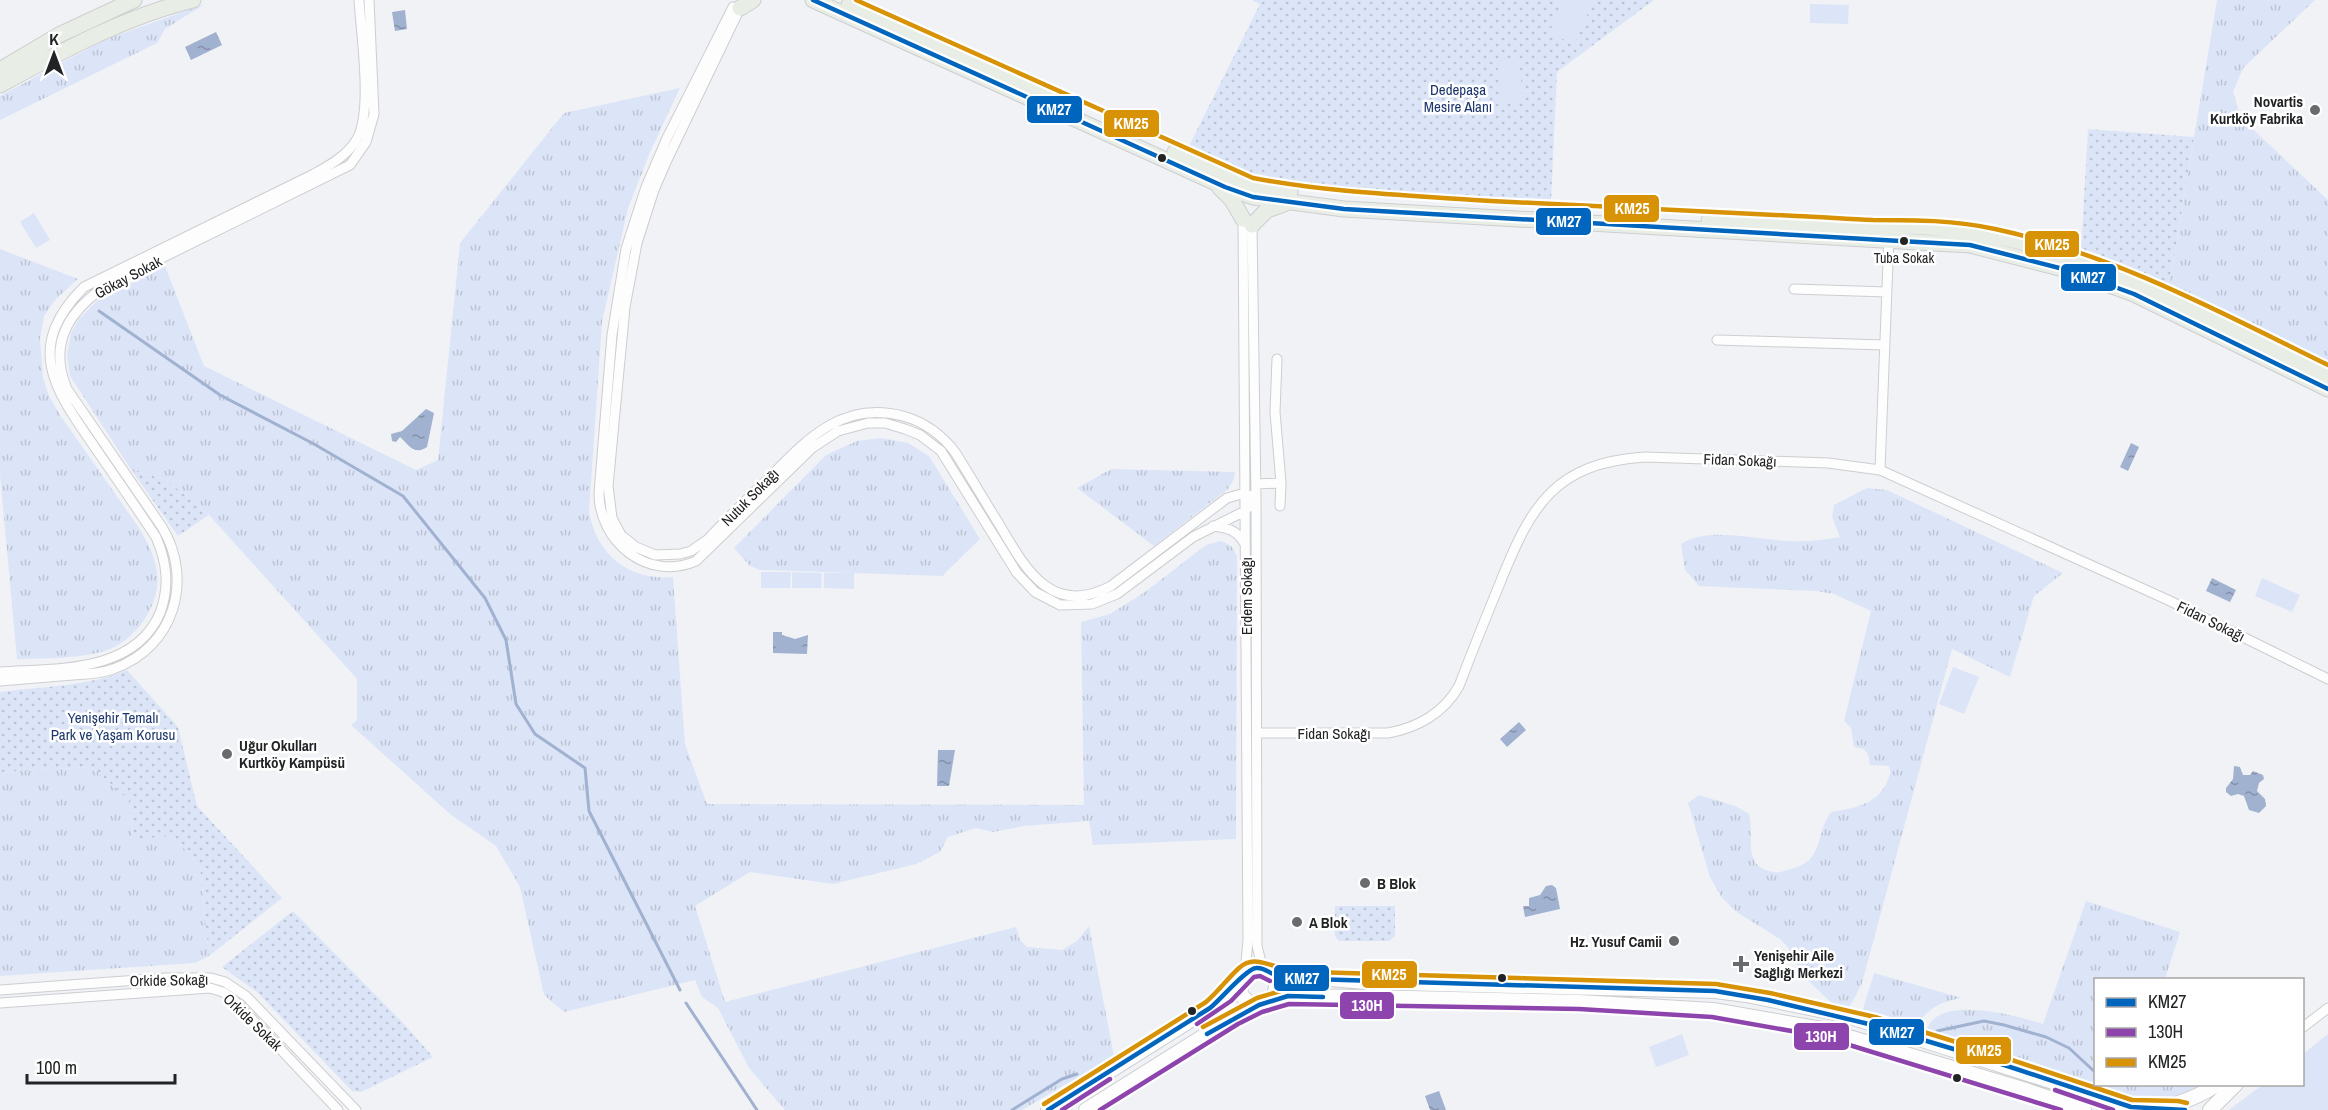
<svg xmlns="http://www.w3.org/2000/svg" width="2328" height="1110" viewBox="0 0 2328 1110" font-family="'Archivo Narrow',sans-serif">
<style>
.grass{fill:url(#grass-tufts)}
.park{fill:url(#park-dots)}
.pitch{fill:#dce5f7}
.water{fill:url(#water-ripples)}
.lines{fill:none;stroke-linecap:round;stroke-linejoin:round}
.stream{stroke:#a1b1d0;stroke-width:3}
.street-casing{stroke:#ccced0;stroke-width:11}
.secondary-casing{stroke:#ccced0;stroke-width:16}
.primary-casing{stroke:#cdced0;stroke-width:17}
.street{stroke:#fdfdfe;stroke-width:9}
.secondary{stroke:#fdfdfe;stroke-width:14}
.primary{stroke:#e8ede6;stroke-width:15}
.bus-1-casing{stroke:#fff;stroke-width:9}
.bus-2-casing{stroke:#fff;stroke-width:9}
.bus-3-casing{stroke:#fff;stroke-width:9}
.bus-1{stroke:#0065bd;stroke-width:4.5}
.bus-2{stroke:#8e44ad;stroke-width:4.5}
.bus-3{stroke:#d79206;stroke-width:4.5}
.poi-dot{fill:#6a6b6e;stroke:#fff;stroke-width:2}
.bus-dot{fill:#222325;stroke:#fff;stroke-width:2}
.labels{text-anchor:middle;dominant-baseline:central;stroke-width:5;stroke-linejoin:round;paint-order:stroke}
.bus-label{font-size:14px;fill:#222325;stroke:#fff}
.park-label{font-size:15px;fill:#1d366c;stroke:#fff}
.poi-label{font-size:15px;font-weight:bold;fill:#222325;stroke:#fff;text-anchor:start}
.street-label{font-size:15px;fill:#222325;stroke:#fff}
.line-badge{stroke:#fff;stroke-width:2}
.badge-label{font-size:16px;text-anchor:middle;font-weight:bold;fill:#fff}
</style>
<defs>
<pattern id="grass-tufts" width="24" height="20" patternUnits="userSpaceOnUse" patternTransform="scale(1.5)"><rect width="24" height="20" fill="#dce5f7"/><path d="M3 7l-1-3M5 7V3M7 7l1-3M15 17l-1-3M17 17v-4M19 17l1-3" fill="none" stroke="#bcc4d4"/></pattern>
<pattern id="park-dots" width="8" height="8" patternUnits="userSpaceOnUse" patternTransform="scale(1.5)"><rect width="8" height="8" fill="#dce5f7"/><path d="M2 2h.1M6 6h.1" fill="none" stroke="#bcc4d4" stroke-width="1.8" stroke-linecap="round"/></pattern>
<pattern id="water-ripples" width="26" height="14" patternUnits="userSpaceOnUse" patternTransform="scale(1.5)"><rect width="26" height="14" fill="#a1b1d0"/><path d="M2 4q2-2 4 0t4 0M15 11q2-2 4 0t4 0" fill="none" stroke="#8390a9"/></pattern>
</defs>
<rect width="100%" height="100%" fill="#f0f2f6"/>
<path class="grass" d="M2217 0H2315L2243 68 2233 92 2241 118 2328 200V364L2169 287Z
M205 4 165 29 157 43 0 120V96L104 40Z
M680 88 651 150 628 208 602 322 589 512C597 555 629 581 673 577L685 744 707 804 1084 805 1081 622 1110 614 1145 592 1206 545 1221 541 1226 543 1232 547 1237 556 1236 839 1093 845 1089 821 1024 826 993 832 976 828 948 837 940 852 916 864 833 884 750 872 695 906 725 1002 1016 927 1020 940 1027 947 1062 950 1077 941 1089 926 1114 1056 1022 1110H785L749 1068 718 1008 702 997 695 980 564 1012 544 995 520 887 496 846 450 814 351 725 357 720V679L209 515 165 479 132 471 70 376 67 355 71 333 79 319 98 300 165 266 204 366 416 470 438 460 460 243 564 113Z
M0 249 78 279 55 300 44 316 40 339 43 378 49 396 60 415 137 525C159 559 167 588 142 623 133 635 120 646 105 651 78 659 46 658 17 659L0 475Z
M881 438 908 443 929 456 980 539 942 576 760 570 750 566 734 548 826 455 857 441Z
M1111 469 1235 472 1234 479 1228 489 1154 546 1077 488Z
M1867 488 1887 490 2063 573 2034 596 2010 677 1952 649 1862 983 1852 1003 1845 1011H1837L1835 1006 1802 975 1788 947 1780 939 1738 913 1722 898 1710 877 1688 803 1699 795 1735 806 1749 814C1753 829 1748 846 1754 860 1758 868 1765 870 1773 872 1780 873 1785 871 1791 869 1825 861 1815 833 1831 812 1855 808 1879 804 1888 780 1890 774 1891 772 1889 766L1870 765 1868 754 1864 749 1854 747 1851 728 1844 721 1871 611 1834 594 1816 591 1699 586 1685 570 1681 544C1709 526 1757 540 1788 541 1806 542 1823 540 1840 537L1832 517 1834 505Z
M92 767 129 800 133 838 173 836 200 867 209 956 195 963 0 976V772Z
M2086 901 2180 932 2165 979 2096 980V1084L2210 1085 2176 1101 2136 1104 1926 1038C1926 990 2018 1016 2043 1024Z
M1874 973 1962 998C1935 1002 1921 1014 1909 1038L1859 1022Z"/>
<path class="park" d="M1252 0H1654L1557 72 1551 201 1331 189 1285 183 1245 173 1186 152 1260 4Z
M2088 129 2194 137 2169 287 2081 251Z
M132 471 165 479 209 515 178 536Z
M127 670 178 727 197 806 282 898 209 956 200 867 173 836 133 839 129 800 92 767 0 772V692C43 686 87 687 127 670Z
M1335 906H1395V936L1389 941H1339L1335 936Z
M293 911 405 1025 433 1057 361 1092 352 1091 257 992 222 967Z"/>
<path class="pitch" d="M1563 0H1594L1574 44 1549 33Z
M1810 4 1849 5 1848 24 1810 23Z
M1519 58 1523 100 1501 102 1497 60Z
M34 213 50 240 36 248 20 222Z
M761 572H791L790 588H761Z
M792 572 822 573 821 588H792Z
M824 573H854V589L824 588Z
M2262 578 2300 595 2292 612 2255 596Z
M1953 667 1979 677 1964 714 1939 704Z
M1682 1034 1689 1055 1656 1067 1649 1047Z
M2328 1034V1110H2229L2262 1085 2302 1084 2303 1054Z"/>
<path class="water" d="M405 10 407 29 395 31 392 12Z
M216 32 222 45 191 60 185 47Z
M426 409 434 413 427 447C414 456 409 445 400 437L396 442 392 441 391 434 402 431Z
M2131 443 2139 447 2128 471 2120 467Z
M2212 578 2236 590 2230 602 2206 591Z
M773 632H782V635L795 639 808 635 807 654 773 653Z
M1519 722 1526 730 1507 747 1500 739Z
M938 750H955L949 786H937Z
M2234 766 2240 767 2243 775H2250L2253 771 2263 775 2264 779 2259 783 2257 791 2265 799 2266 806 2259 813 2249 810 2244 796 2238 794 2231 796 2226 792V788L2233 779Z
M1552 885 1556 888 1560 909 1525 917 1523 906H1529V898L1540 895 1546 886Z
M1439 1091 1446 1110H1430L1425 1096Z"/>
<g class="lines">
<path class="stream" d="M99 311 220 395 314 444 403 496 485 598 506 640 516 704 535 734 585 768 589 811 680 990
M686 1003 757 1110
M1937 1031 1984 1021 2004 1025 2046 1037 2069 1048 2096 1073
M1012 1110 1062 1079 1077 1074"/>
<g class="street-casing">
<path id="street" d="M733 7 667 138 646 187 626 249 612 335 599 493C599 542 648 582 696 561L812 448 838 431 868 423H885L905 429 920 435 941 451 1017 573 1035 592 1060 605 1092 604 1117 594 1193 537 1245 511 1256 498
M740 8 666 162 654 190 637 243 625 307 608 486 612 518 621 535 636 547 655 555 680 554 691 551 707 540C727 519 748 498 769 478 807 439 843 400 903 416 924 422 942 435 955 452 970 476 984 500 999 524 1025 568 1051 618 1111 586L1227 498 1245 493 1256 498
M1243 219 1248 940 1245 973
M1252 225 1256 498 1257 946 1261 962 1267 970
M1794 289 1887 292
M1717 340 1885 345
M1277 359 1275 412 1281 483 1280 506
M1880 470 1889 236
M1256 484 1281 483
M1213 526C1228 528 1237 530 1245 544
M0 672C55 668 134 674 160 613 170 586 167 562 156 537 136 507 116 478 96 449 55 390 23 348 84 287L314 174C330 165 347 156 357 139 373 111 361 34 359 0
M0 681C24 679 49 677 73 675 86 674 101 674 113 669 174 648 194 580 162 527L67 389C47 342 71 308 109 284L350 165 366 142 374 114 369 0
M1257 733H1388C1417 728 1444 713 1459 686 1472 652 1486 617 1500 583 1531 506 1554 463 1645 457L1828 463 1880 470 2168 600 2328 679
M0 990 166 978H211L225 982 246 996 356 1110
M0 1003 210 988 223 992 234 1000 338 1110
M2302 1028 2328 1008"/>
</g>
<g class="secondary-casing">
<path id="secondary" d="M1273 974 1365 982 1715 991 1746 995 1844 1015 2131 1107C2165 1110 2190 1102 2218 1084
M1242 978 1240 984 1241 995 1249 1003 1255 1005 1288 996 1365 997 1579 1002 1713 1010 1822 1029 2026 1090 2084 1110
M1048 1110 1210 1008C1217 1002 1225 997 1232 990 1238 983 1243 973 1251 969 1273 960 1286 990 1266 1003
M1086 1110 1234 1017 1259 1005
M2210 1110 2236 1084"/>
</g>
<g class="primary-casing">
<path id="primary" d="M813 0 1225 187 1253 197 1344 209 1970 245 2071 271 2134 294 2328 389
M849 5 1054 98
M740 8 753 0
M0 70 59 35 134 0
M0 85C62 51 124 17 193 0
M1175 152 1251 185 1290 192
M1220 188 1232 200 1243 219
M1709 220 1871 227C2035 216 2185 304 2328 373
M1252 225 1267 210 1284 204"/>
</g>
<use href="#street" class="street"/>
<use href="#secondary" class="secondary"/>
<use href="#primary" class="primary"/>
<g class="bus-1-casing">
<path id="bus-1" d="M813 0 1225 187 1253 197 1344 209 1970 245 2071 271 2134 294 2328 389
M1207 1034 1259 1005 1288 996 1323 997
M1048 1110 1210 1008C1220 1000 1246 969 1256 968 1263 967 1268 972 1273 974 1284 978 1299 977 1311 979L1715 991 1768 1000 1873 1025 1977 1056 2131 1107 2185 1110"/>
</g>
<g class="bus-2-casing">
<path id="bus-2" d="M1197 1024 1231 1001 1254 977 1260 976 1270 981
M2055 1090 2113 1110
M1062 1110 1110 1079
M1100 1110 1238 1024 1262 1012 1289 1004 1579 1009 1712 1017 1820 1036 2061 1110"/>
</g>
<g class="bus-3-casing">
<path id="bus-3" d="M856 0 1253 178C1326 192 1400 195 1474 200 1581 206 1688 211 1796 216 1822 217 1847 219 1873 220 1914 220 1955 220 1995 229 2113 254 2220 312 2328 365
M1203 1027 1257 998 1287 989 1323 990
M1044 1104 1206 1002C1218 992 1227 979 1239 968 1253 956 1264 964 1279 967 1289 970 1301 970 1312 972L1716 984 1770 993 1875 1017 1979 1049 2132 1100 2178 1101 2187 1103"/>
</g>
<use href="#bus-1" class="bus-1"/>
<use href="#bus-2" class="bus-2"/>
<use href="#bus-3" class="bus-3"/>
</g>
<g class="poi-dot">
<circle cx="2315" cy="110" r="6"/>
<circle cx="227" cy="754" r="6"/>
<circle cx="1365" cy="883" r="6"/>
<circle cx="1297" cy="922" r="6"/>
<circle cx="1674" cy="941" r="6"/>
<path d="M1738 955h6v6h6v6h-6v6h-6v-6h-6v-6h6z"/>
</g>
<g class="bus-dot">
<circle cx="1162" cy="158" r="5"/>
<circle cx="1904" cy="241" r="5"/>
<circle cx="1502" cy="978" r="5"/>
<circle cx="1192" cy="1011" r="5"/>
<circle cx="1957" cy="1078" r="5"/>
</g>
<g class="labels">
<g class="bus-label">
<text x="1904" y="258">Tuba Sokak</text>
</g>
<g class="park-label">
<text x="1458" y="89">Dedepaşa<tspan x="1458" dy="17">Mesire Alanı</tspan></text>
<text x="113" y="717">Yenişehir Temalı<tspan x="113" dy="17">Park ve Yaşam Korusu</tspan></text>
</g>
<g class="poi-label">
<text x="2303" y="101" text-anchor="end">Novartis<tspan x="2303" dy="17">Kurtköy Fabrika</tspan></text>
<text x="239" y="745">Uğur Okulları<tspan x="239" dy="17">Kurtköy Kampüsü</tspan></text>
<text x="1377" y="883">B Blok</text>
<text x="1309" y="922">A Blok</text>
<text x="1662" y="941" text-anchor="end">Hz. Yusuf Camii</text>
<text x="1754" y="955">Yenişehir Aile<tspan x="1754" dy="17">Sağlığı Merkezi</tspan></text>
</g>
<g class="street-label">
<text transform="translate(128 277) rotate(-28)">Gökay Sokak</text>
<text transform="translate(1740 460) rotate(2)">Fidan Sokağı</text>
<text transform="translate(750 497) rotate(-45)">Nutuk Sokağı</text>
<text transform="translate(1246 596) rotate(-90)">Erdem Sokağı</text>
<text transform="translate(2211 621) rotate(26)">Fidan Sokağı</text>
<text x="1334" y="733">Fidan Sokağı</text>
<text transform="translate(169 980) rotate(-1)">Orkide Sokağı</text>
<text transform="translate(253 1022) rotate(44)">Orkide Sokak</text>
</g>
</g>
<g class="line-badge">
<rect x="1026" y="95" width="57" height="29" rx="6" fill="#0065bd"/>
<rect x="1103" y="109" width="57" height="29" rx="6" fill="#d79206"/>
<rect x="1603" y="194" width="57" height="29" rx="6" fill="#d79206"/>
<rect x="1535" y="207" width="57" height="29" rx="6" fill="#0065bd"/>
<rect x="2024" y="230" width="56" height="28" rx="6" fill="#d79206"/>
<rect x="2060" y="263" width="57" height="29" rx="6" fill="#0065bd"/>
<rect x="1361" y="960" width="57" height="29" rx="6" fill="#d79206"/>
<rect x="1273" y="964" width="57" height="28" rx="6" fill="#0065bd"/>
<rect x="1339" y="991" width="56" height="29" rx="6" fill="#8e44ad"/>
<rect x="1868" y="1018" width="57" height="28" rx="6" fill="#0065bd"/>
<rect x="1793" y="1022" width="57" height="29" rx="6" fill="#8e44ad"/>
<rect x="1955" y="1036" width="57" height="29" rx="6" fill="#d79206"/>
</g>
<g class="badge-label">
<text x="1054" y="115">KM27</text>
<text x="1131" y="129">KM25</text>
<text x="1632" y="214">KM25</text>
<text x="1564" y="227">KM27</text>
<text x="2052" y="250">KM25</text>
<text x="2088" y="283">KM27</text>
<text x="1389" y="980">KM25</text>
<text x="1302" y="984">KM27</text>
<text x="1367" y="1011">130H</text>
<text x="1897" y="1038">KM27</text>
<text x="1821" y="1042">130H</text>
<text x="1984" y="1056">KM25</text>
</g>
<rect x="2094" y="978" width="210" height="108" fill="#ffffff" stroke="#a7a7a8" stroke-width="1.5"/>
<rect x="2106" y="998" width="30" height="9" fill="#0065bd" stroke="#a7a7a8" stroke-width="1.5"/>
<text x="2148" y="1008" font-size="18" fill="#222325">KM27</text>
<rect x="2106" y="1028" width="30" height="9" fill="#8e44ad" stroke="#a7a7a8" stroke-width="1.5"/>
<text x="2148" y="1038" font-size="18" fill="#222325">130H</text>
<rect x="2106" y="1058" width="30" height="9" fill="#d79206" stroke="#a7a7a8" stroke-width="1.5"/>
<text x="2148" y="1068" font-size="18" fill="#222325">KM25</text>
<g transform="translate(54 54)" stroke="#ffffff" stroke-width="4.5" paint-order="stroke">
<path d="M0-4.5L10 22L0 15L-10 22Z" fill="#222325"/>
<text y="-9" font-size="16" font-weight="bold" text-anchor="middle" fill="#222325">K</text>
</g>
<path d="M27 1074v9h148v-9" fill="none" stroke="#222325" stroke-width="3"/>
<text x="36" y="1074" font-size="18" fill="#222325" stroke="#ffffff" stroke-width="4.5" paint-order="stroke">100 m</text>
</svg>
